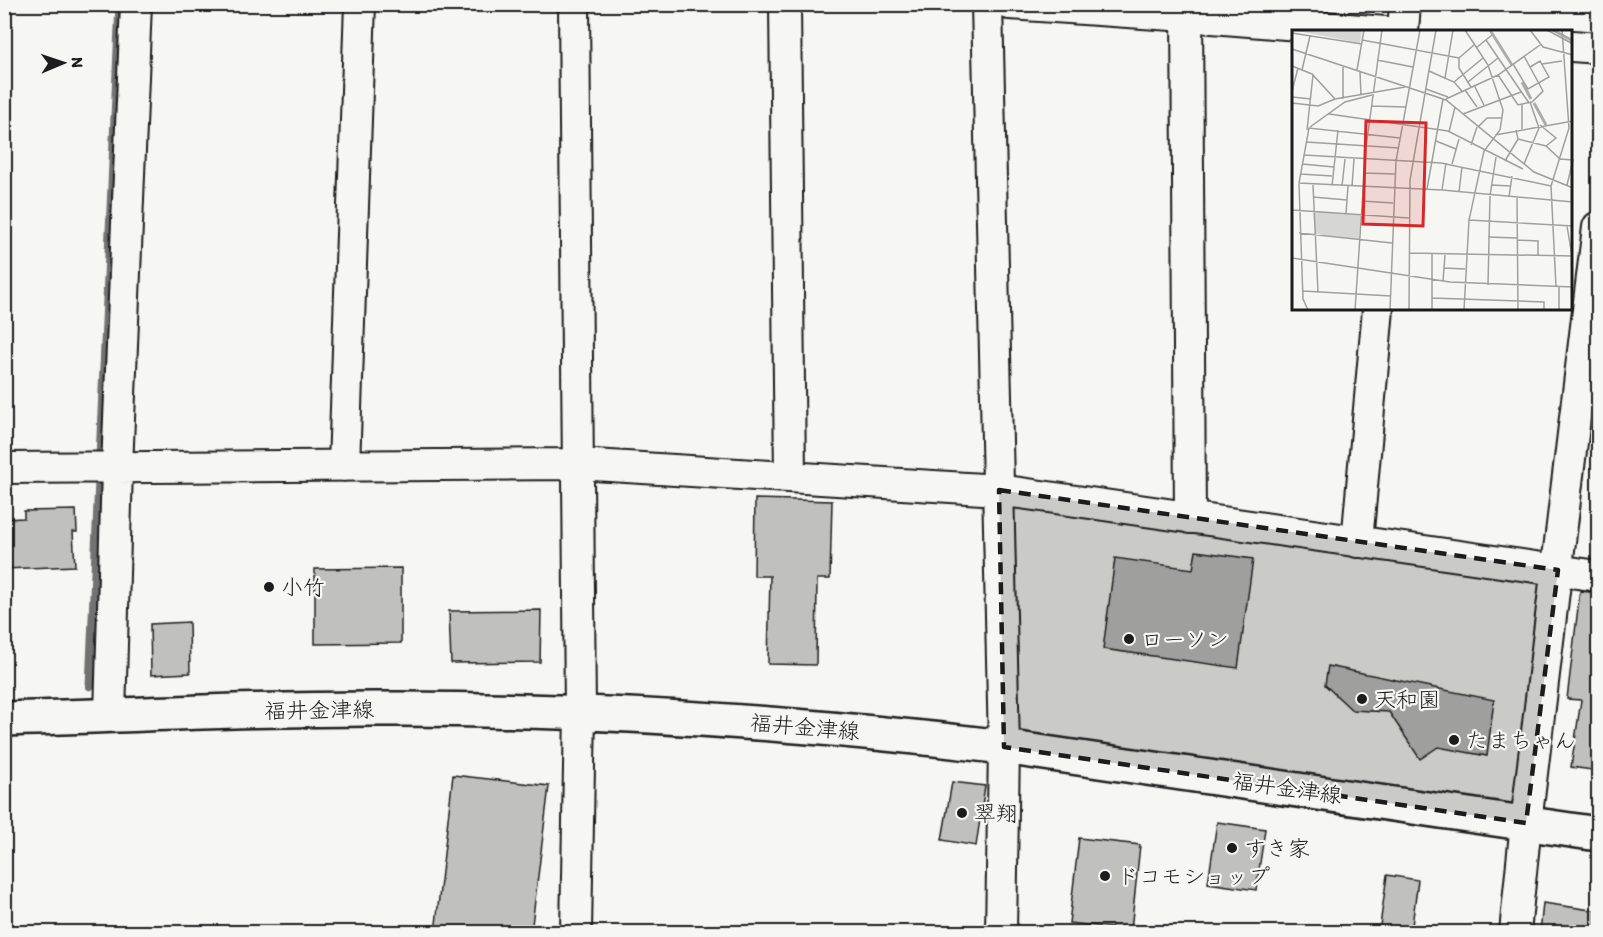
<svg xmlns="http://www.w3.org/2000/svg" width="1603" height="937" viewBox="0 0 1603 937" font-family="Itim,'Klee One',sans-serif">
<style>
.lines{fill:none;stroke-linecap:round;stroke-linejoin:round}
.stream{stroke:#727271;stroke-width:9}
.building{fill:#c0c0bd;stroke:#1c1c1c;stroke-width:1.5}
.street-casing{stroke:#1c1c1c;stroke-width:34}
.primary-casing{stroke:#1c1c1c;stroke-width:38}
.street{stroke:#f6f6f2;stroke-width:30}
.primary{stroke:#f6f6f2;stroke-width:33}
.marked{fill:#1c1c1c;fill-opacity:0.2;stroke:#1c1c1c;stroke-width:4.5;stroke-dasharray:12 8;stroke-linejoin:round}
.poi-dot{fill:#1c1c1c;stroke:#f6f6f2;stroke-width:2}
.labels{text-anchor:middle;dominant-baseline:central;stroke-width:4.5;stroke-linejoin:round;paint-order:stroke}
.poi-label{font-size:22px;fill:#1c1c1c;stroke:#f6f6f2;text-anchor:start}
.street-label{font-size:22px;fill:#1c1c1c;stroke:#f6f6f2}
.inset-river{fill:none;stroke:#acaca9;stroke-width:3}
.inset-road{fill:none;stroke:#9f9f9c;stroke-width:1.5}
.view{fill:#d62828;fill-opacity:0.15;stroke:#d62828;stroke-width:3}
.inset-edge{fill:none;stroke:#1c1c1c;stroke-width:3}
</style>
<rect width="100%" height="100%" fill="#f6f6f2"/>
<filter id="ink" filterUnits="userSpaceOnUse"><feTurbulence type="fractalNoise" baseFrequency=".0167" numOctaves="2"/><feDisplacementMap in="SourceGraphic" scale="12" xChannelSelector="R" yChannelSelector="G"/><feConvolveMatrix kernelMatrix="1 2 1 2 8 2 1 2 1" color-interpolation-filters="sRGB"/></filter>
<g filter="url(#ink)">
<g class="lines">
<path class="stream" d="M90 686 120 4"/>
</g>
<path class="building" d="M755 499 832 501 830 579H817L816 665 768 664 770 576H754Z
M76 510 77 532H73L75 566 4 569V519L24 518V511Z
M1196 551 1253 559 1238 668 1103 649 1115 558 1193 569Z
M401 568V643L315 644V569Z
M1580 591 1599 593V771L1571 767 1581 700 1567 699Z
M541 610 540 662 451 663 449 611Z
M189 622 190 673 151 675 150 624Z
M1328 666 1494 700 1487 756 1438 747 1420 759 1389 712 1352 710 1325 685Z
M453 775 549 786 531 933H435Z
M952 782 985 786 976 846 942 840Z
M1217 822 1265 829 1256 890 1208 883Z
M1079 838 1140 845 1131 930 1069 923Z
M1387 875 1418 880 1411 933H1379Z
M1543 903 1598 911 1596 933H1540Z"/>
<g class="lines">
<g class="street-casing">
<path id="street" d="M574 4 580 712 576 932
M785 4 790 477
M987 4 1004 747 1001 932
M1009 4 1187 16 1385 32
M1187 4 1190 518
M1403 32 1405 4
M1572 46 1598 48
M344 466 360 4
M4 468 578 464 999 490 1598 576
M1357 542 1378 309
M110 715 117 468 136 4
M1515 932 1526 823 1598 227"/>
</g>
<g class="primary-casing">
<path id="primary" d="M4 719C135 715 266 708 397 709 599 709 802 723 1004 747L1598 834"/>
</g>
<use href="#street" class="street"/>
<use href="#primary" class="primary"/>
</g>
</g>
<path class="marked" d="M999 490 1558 570 1526 823 1004 747Z"/>
<g class="poi-dot">
<circle cx="269" cy="587" r="6"/>
<circle cx="1129" cy="639" r="6"/>
<circle cx="1362" cy="699" r="6"/>
<circle cx="1454" cy="740" r="6"/>
<circle cx="962" cy="813" r="6"/>
<circle cx="1232" cy="848" r="6"/>
<circle cx="1105" cy="876" r="6"/>
</g>
<g class="labels">
<g class="poi-label">
<text x="281" y="587">小竹</text>
<text x="1141" y="639">ローソン</text>
<text x="1374" y="699">天和園</text>
<text x="1466" y="740">たまちゃん</text>
<text x="974" y="813">翠翔</text>
<text x="1244" y="848">すき家</text>
<text x="1117" y="876">ドコモショップ</text>
</g>
<g class="street-label">
<text transform="translate(319 710) rotate(-1)">福井金津線</text>
<text transform="translate(805 727) rotate(5)">福井金津線</text>
<text transform="translate(1287 788) rotate(8)">福井金津線</text>
</g>
</g>
<g transform="translate(1292 30)">
<rect width="280" height="280" fill="#f6f6f2"/>
<path d="M0 0H70L68 13ZM21 181 69 185 67 209 23 204Z" fill="#d6d6d2"/>
<path class="inset-river" d="M198 0 220 35M261 0 281 11M230 52 239 69M242 73 254 95"/>
<path class="inset-road" d="M238 0 251 17 281 25M255 0 281 14M0 3 70 14M70 10 167 28 182 15M194 10 237 73M184 18 200 5M0 19 154 70 242 142 281 158M167 28V38L179 57M85 30 121 37M221 34 236 59 257 47 248 31 238 37M250 34 270 31M0 36 20 44 43 69M51 37V69M10 40 18 6M65 40 72 0M137 41 162 52 170 61M68 42 69 65M206 45 226 75 230 74M153 48 161 0M162 52 191 28M176 52 206 28M182 55 192 75M134 59 156 67M173 60 185 77M0 61 6 38M0 67 19 69M154 69 206 45 248 15M0 73 26 76 43 69 113 57M79 76 114 77M37 84 156 101 231 139M171 84 229 62M248 95 264 108 254 116M18 97 53 72 80 65M186 97 195 88H210M230 99V74L240 72 251 61 232 26M15 100 21 45M157 102 163 77M203 105 281 91M108 108 17 98 7 153 150 160 281 172M226 109 254 116 268 129 281 130 275 155M144 111 164 119M14 112 107 118M179 115 185 97M12 125 149 133 259 156M213 131 226 109 224 100M10 134 42 137M160 134 167 109M232 134 247 98 238 72M72 143 103 144M8 144 40 146M7 154 11 269 16 280M21 155 26 262M199 155 219 156M40 156 46 100M50 156 53 129M60 156 62 129M135 159 151 69M150 160 154 133M167 162 170 137M198 166 204 127M21 167 55 170M217 167 220 146M225 168 226 280M70 171 101 173M0 180 117 188M54 184 56 156M177 190 281 196M275 196 280 226M7 203 100 213M196 207 225 208M225 210 246 211V226M117 223 281 226M0 228 158 252 281 257M152 238 173 239M151 251 153 225M196 255 198 166M264 257 259 156 277 98 270 0M267 257V280M11 261 99 266M140 268 252 272V280M63 280 74 117 90 0M98 280 104 131 128 0M117 280 118 150 144 0M140 280V224M172 280 177 190 192 121 208 100 211 80 196 35 173 0"/>
<path class="view" d="M74 91 134 93 131 196 71 194Z"/>
<rect width="280" height="280" class="inset-edge"/>
</g>
<rect width="1603" height="937" fill="none" stroke="#f6f6f2" stroke-width="24"/>
<rect x="12" y="12" width="1579" height="913" fill="none" stroke="#1c1c1c" stroke-width="2" filter="url(#ink)"/>
<g transform="translate(63 63) rotate(88)" stroke="#f6f6f2" stroke-width="4.5" paint-order="stroke">
<path d="M0-4.5L10 22L0 15L-10 22Z" fill="#1c1c1c"/>
<text y="-9" font-size="16" font-weight="bold" text-anchor="middle" fill="#1c1c1c">N</text>
</g>
</svg>
